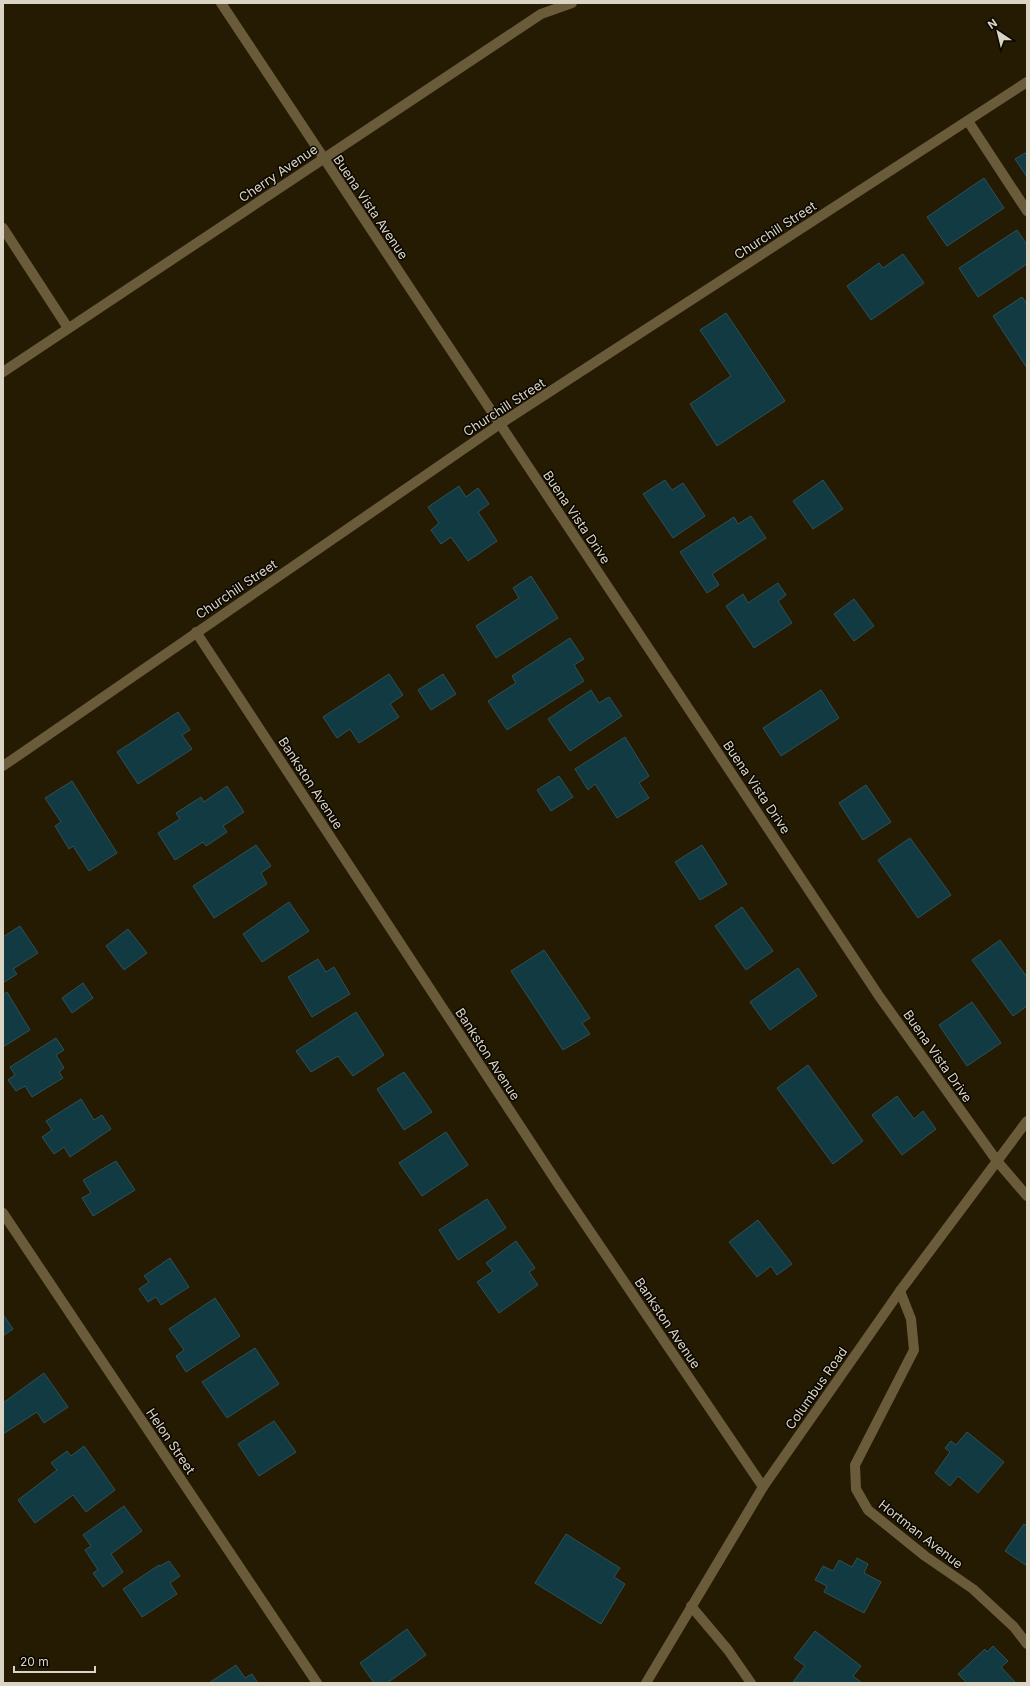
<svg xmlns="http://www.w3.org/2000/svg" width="1030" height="1686" viewBox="0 0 1030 1686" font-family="Inter,sans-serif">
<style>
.building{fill:#123a42;stroke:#2d5159}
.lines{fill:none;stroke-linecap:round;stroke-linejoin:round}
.service{stroke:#6a5c3b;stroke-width:10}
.minor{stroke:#6a5c3b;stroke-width:10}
.tertiary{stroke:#6a5c3b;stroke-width:10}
.labels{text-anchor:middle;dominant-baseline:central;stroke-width:3;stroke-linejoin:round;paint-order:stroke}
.street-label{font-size:13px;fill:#dad4c4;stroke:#0a0701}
</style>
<rect width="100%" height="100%" fill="#251b02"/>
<path class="building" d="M1027 152V177L1015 159Z
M984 178 1004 208 947 246 927 217Z
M1017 230 1027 245V264L978 297 959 268Z
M903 254 924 283 871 320 847 286 879 263 883 268Z
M1022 297 1027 304V368L993 316Z
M726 313 785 401 717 446 690 404 731 376 700 330Z
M665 480 672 490 683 483 705 516 673 538 643 494Z
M823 480 843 509 813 529 793 501Z
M459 486 466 497 478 488 489 504 478 512 497 541 468 561 451 537 441 544 431 530 439 523 428 507Z
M751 516 766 538 712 574 719 585 707 593 680 552 734 517 738 524Z
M531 576 558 618 496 658 476 626 519 598 513 588Z
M778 583 786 595 778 601 792 623 754 648 726 606 743 594 748 603Z
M854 599 874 626 854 641 834 614Z
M570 638 584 659 574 665 584 681 507 730 488 701 516 683 512 676Z
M389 674 403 695 390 704 399 717 359 743 350 729 337 738 323 717Z
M443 674 456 694 431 710 418 690Z
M591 690 599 703 609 697 622 716 570 751 548 719Z
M821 690 839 718 781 756 763 728Z
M178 712 190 730 182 735 192 749 138 784 117 752Z
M625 737 649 776 639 783 649 798 617 818 595 784 588 790 575 769Z
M559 776 573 797 551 811 537 790Z
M72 781 117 853 89 871 73 846 69 849 55 826 61 822 45 798Z
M866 785 891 822 863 840 839 803Z
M227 786 244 812 223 826 227 832 206 846 203 842 175 860 158 833 180 819 176 813 201 797 204 802Z
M910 838 951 895 918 918 878 860Z
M256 845 271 866 261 873 267 884 214 918 193 886Z
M702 845 727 884 700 900 675 862Z
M289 902 309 931 262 962 243 934Z
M742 907 773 951 746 970 715 926Z
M20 926 38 953 13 969 17 974 3 983V937Z
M128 929 147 953 124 970 106 946Z
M1000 940 1027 977V1006L1013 1016 972 960Z
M544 950 590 1018 582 1023 590 1034 563 1050 511 971Z
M318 959 326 972 334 967 350 994 312 1017 288 977Z
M798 968 817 996 770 1030 750 1002Z
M83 983 93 998 72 1013 62 998Z
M7 992 30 1030 3 1047V995Z
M972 1002 1001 1043 967 1066 939 1025Z
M356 1012 384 1055 353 1076 338 1056 311 1072 296 1051Z
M56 1038 64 1050 56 1055 64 1068 59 1072 63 1078 32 1097 25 1086 16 1091 8 1080 15 1075 10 1067Z
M808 1065 863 1141 833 1164 777 1088Z
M404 1072 432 1112 404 1130 377 1089Z
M897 1096 914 1119 923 1111 936 1129 902 1155 872 1115Z
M81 1099 94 1120 102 1115 111 1129 70 1157 64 1147 54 1154 42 1137 52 1130 46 1121Z
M446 1132 468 1165 422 1196 399 1163Z
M116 1161 135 1190 93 1216 82 1198 91 1193 83 1180Z
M487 1199 506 1228 458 1260 439 1230Z
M758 1220 792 1264 777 1275 771 1266 757 1277 729 1242Z
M516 1241 535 1268 529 1272 538 1285 499 1313 477 1282 493 1271 486 1263Z
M170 1258 189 1287 161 1305 156 1297 148 1302 139 1289 149 1282 144 1276Z
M215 1298 240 1336 186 1372 176 1356 184 1350 169 1329Z
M4 1316 13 1329 3 1336V1317Z
M255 1348 279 1384 227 1418 202 1382Z
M44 1373 68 1407 44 1423 37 1412 3 1434V1403Z
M274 1421 296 1452 259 1476 238 1444Z
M967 1432 1004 1462 978 1493 958 1476 950 1486 935 1473 950 1452 945 1448 951 1441 956 1445Z
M84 1446 115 1490 86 1512 73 1495 35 1523 18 1500 57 1470 51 1463 67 1451 71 1456Z
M124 1506 142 1531 111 1554 123 1572 103 1587 93 1573 98 1570 85 1550 91 1546 83 1535Z
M1024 1524 1027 1526V1566L1005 1551Z
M566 1534 620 1568 614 1577 625 1584 601 1624 535 1583Z
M857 1558 868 1564 864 1573 881 1582 864 1613 824 1592 827 1586 815 1580 823 1566 833 1571 839 1560 852 1567Z
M169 1561 180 1576 170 1583 177 1594 142 1617 123 1589 159 1565 160 1566Z
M407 1629 426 1655 387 1683H374L360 1663Z
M815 1631 861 1666 853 1676 862 1683 793 1682 805 1666 794 1658Z
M993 1646 1008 1661 1001 1667 1016 1683H967L958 1674 985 1649 987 1652Z
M236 1665 245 1678 252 1674 258 1683H209Z"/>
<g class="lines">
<path class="service" d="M968 121 1027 211"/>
<path class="minor" d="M221 3 879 996 997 1161 1027 1196
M3 228 68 328
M3 372 541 14 572 3
M196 632 560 1187 763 1487
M3 766 500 424 1027 82
M3 1213 317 1683
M900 1291 911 1319 914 1350 855 1465 856 1489 868 1510 925 1556 973 1589 1014 1627 1027 1644
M691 1606 728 1650 751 1683"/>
<path class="tertiary" d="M646 1683 763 1487 900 1291 1027 1121"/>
</g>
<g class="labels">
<g class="street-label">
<text transform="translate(278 173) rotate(-34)">Cherry Avenue</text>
<text transform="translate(371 207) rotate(56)">Buena Vista Avenue</text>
<text transform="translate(775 230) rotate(-33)">Churchill Street</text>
<text transform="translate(504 407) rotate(-33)">Churchill Street</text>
<text transform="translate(577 517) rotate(56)">Buena Vista Drive</text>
<text transform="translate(236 589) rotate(-34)">Churchill Street</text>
<text transform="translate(311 783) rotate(57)">Bankston Avenue</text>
<text transform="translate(757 787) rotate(56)">Buena Vista Drive</text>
<text transform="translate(488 1054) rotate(57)">Bankston Avenue</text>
<text transform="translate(938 1056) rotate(55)">Buena Vista Drive</text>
<text transform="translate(668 1323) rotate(56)">Bankston Avenue</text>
<text transform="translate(816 1388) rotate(-55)">Columbus Road</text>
<text transform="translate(171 1441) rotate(56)">Helon Street</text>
<text transform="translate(921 1534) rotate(38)">Hortman Avenue</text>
</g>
</g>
<rect width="1030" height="1686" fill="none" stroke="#dad4c4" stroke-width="8"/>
<g transform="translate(998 32) rotate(325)" stroke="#0a0701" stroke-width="3" paint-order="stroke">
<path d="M0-3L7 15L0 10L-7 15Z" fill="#dad4c4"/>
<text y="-6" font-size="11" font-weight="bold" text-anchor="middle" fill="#dad4c4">N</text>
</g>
<path d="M14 1666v6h81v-6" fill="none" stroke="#dad4c4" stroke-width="2"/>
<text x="20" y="1666" font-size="12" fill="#dad4c4" stroke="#0a0701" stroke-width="3" paint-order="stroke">20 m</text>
</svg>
